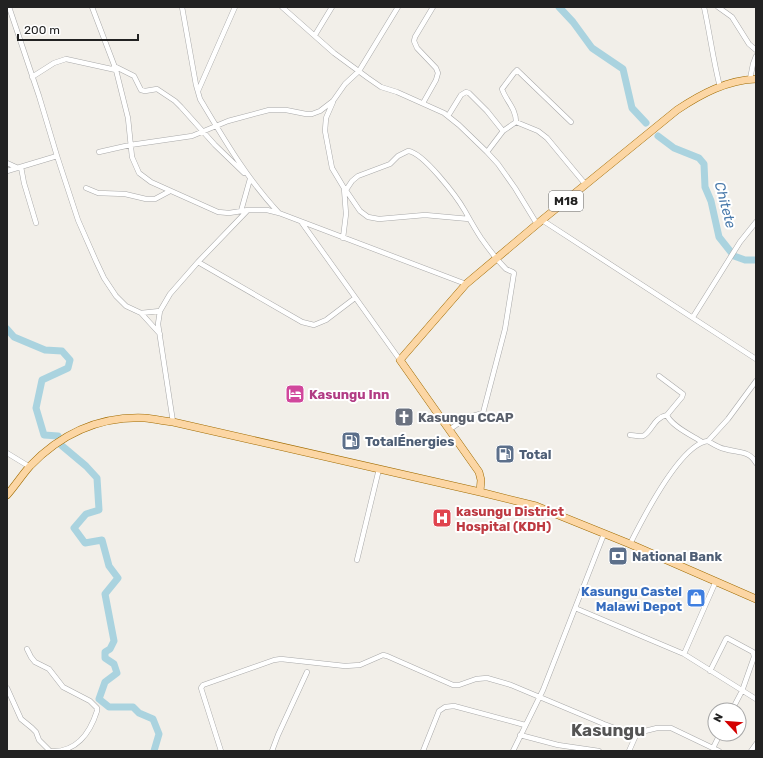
<svg xmlns="http://www.w3.org/2000/svg" width="763" height="758" viewBox="0 0 763 758" font-family="Rubik,sans-serif">
<style>
.lines{fill:none;stroke-linecap:round;stroke-linejoin:round}
.river{stroke:#aad3df;stroke-width:7}
.street-casing{stroke:#a9a9a9;stroke-width:5.5}
.primary-casing{stroke:#a06b00;stroke-width:8}
.street{stroke:#fff;stroke-width:4.5}
.primary{stroke:#fcd6a4;stroke-width:7}
.labels{text-anchor:middle;dominant-baseline:central;stroke-width:4;stroke-linejoin:round;paint-order:stroke}
.shield{fill:#fff;stroke:#646464;stroke-width:1}
.shield-label{font-size:12px;font-weight:bold;fill:#222}
.hotel-label{font-size:13px;font-weight:bold;fill:#b23c85;stroke:#fff;text-anchor:start}
.worship-label{font-size:13px;font-weight:bold;fill:#5b616d;stroke:#fff;text-anchor:start}
.service-label{font-size:13px;font-weight:bold;fill:#4e5e75;stroke:#fff;text-anchor:start}
.health-label{font-size:13px;font-weight:bold;fill:#be3a42;stroke:#fff;text-anchor:start}
.shop-label{font-size:13px;font-weight:bold;fill:#366cbe;stroke:#fff;text-anchor:end}
.water-label{font-size:14px;font-style:italic;fill:#4a7aab;stroke:#fff}
.district-label{font-size:17px;font-weight:bold;fill:#555;stroke:#fff}
</style>
<rect width="100%" height="100%" fill="#f2efe9"/>
<g class="lines">
<path class="river" d="M559 7 573 22 592 48 623 69 632 108 646 123
M658 136 674 148 699 158 704 164 705 187 711 201 719 237 734 256 745 260H756
M7 329 14 337 45 350 62 351 70 360 68 368 42 380 36 408 44 435 58 436
M61 445 86 466 97 478 99 510 86 514 74 528 85 543 102 540 109 566 118 578 105 594 114 641 110 649 105 652V658L114 664 117 673 105 682 99 699 109 707H133L139 713 153 719 159 734 154 751"/>
<g class="street-casing">
<path id="street" d="M9 7 39 96 57 156 78 220 96 261 104 278 116 296 126 306 141 313 160 334
M92 7 116 70 128 118 132 157 139 173 151 182 218 212 229 213 248 210
M182 7 196 85 200 99C224 139 247 179 279 213
M282 7 334 53 368 78 381 87 397 92 444 113 459 125 487 152 498 164 515 188 537 224
M704 7C710 34 713 60 720 87
M718 7 732 17 749 44 756 50
M315 35 332 7
M114 66 134 76 141 90 145 91 157 89 175 101 181 107 215 145 244 173
M32 77 54 63 66 59 116 70
M750 79 753 64 756 56
M198 91 235 7
M333 102 326 118 325 131 332 168 344 188 346 214 343 238
M423 103 436 80 438 73 436 68 417 48 414 41 415 37 433 7
M448 116 461 95 466 92 469 93 487 111 503 131
M516 122C516 108 506 101 502 89L514 73 517 70 571 122
M99 152 130 145 192 136 228 121 269 110H286L306 114H312L320 111 333 101 345 84 359 71 398 7
M487 152 503 131 516 122 538 131 547 138 586 185
M7 163 18 168
M21 167 24 183 36 223
M7 171 57 156
M86 188 98 193 125 194 146 199H155L170 191
M345 189 360 211 368 217 379 219 425 215 469 219
M346 190 352 181 358 176 390 164 398 156 408 151C423 152 457 197 465 211 470 220 475 229 481 238 488 248 497 260 506 269 509 271 512 271 514 273L505 329 483 413 466 418 449 430
M241 211 250 179
M542 220 756 359
M302 223 400 360
M198 262 302 322 314 325 326 320 355 298
M141 313 160 311
M693 317 740 242 756 222
M659 376 683 394 682 397 667 415C671 426 693 436 702 442
M173 422 158 324 160 311 170 294 198 262 248 210H267L279 213 466 284
M630 435C633 435 639 437 643 436 652 432 653 418 667 415
M708 441C713 444 719 448 725 449 738 453 749 450 756 463
M7 453 30 467
M630 544C642 520 680 444 708 441L728 419 756 381
M357 560 379 469
M575 608 684 654 756 699
M684 654 716 581
M710 671 726 639 727 638 753 652 754 657 742 691 732 710
M7 688 21 719 32 728 36 732 39 740 50 751C76 753 90 733 97 711V708L90 701 63 687 49 669 35 662 31 657 27 649
M520 735 558 745 599 751
M713 748 720 734
M221 751 201 688 203 685 274 660 281 659 345 666 360 665 383 655 387 656 453 685H459L476 679 487 678 511 685 604 724 628 733H637L657 728H671L719 751
M272 751 278 735 307 672
M423 751 439 711 445 707 454 706 525 725
M513 751 543 690 604 534
M629 751 637 733
M751 751 756 744"/>
</g>
<g class="primary-casing">
<path id="primary" d="M480 492 481 480 479 472 400 360 466 284 542 220 677 110C701 94 727 80 756 79
M7 495C15 486 22 475 30 466 61 434 99 416 145 418 154 419 164 421 173 422L480 492 536 506 630 544 756 599"/>
</g>
<use href="#street" class="street"/>
<use href="#primary" class="primary"/>
</g>
<defs>
<g id="hotel-square" transform="scale(1)"><rect x="-9" y="-9" width="18" height="18" rx="4" fill="#d1479c" stroke="#fff"/><path d="M-6-4.5h1.5V1H6V5H4.5V3h-9V5H-6ZM-4 0a1.8 1.8 0 1 1 3.6 0ZM.5 0V-2.5h3Q6-2.5 6 0Z" fill="#fff"/></g>
<g id="church-square" transform="scale(1)"><rect x="-9" y="-9" width="18" height="18" rx="4" fill="#6b7280" stroke="#fff"/><path d="M-1.2-6h2.4v3.5h3.3v2.4h-3.3V6h-2.4V-.1h-3.3v-2.4h3.3Z" fill="#fff"/></g>
<g id="fuel-square" transform="scale(1)"><rect x="-9" y="-9" width="18" height="18" rx="4" fill="#5c6f8a" stroke="#fff"/><path d="M-5.5-6h7V0h2V4h1.3V-2.5L3-4.5l.8-.8L6-3V5H2.5V1h-1V6h-7ZM-4.2-4.7v3.2H.2V-4.7Z" fill="#fff"/></g>
<g id="hospital-square" transform="scale(1)"><rect x="-9" y="-9" width="18" height="18" rx="4" fill="#e0444e" stroke="#fff"/><path d="M-5-5h3v3.5h4V-5h3V5h-3V1.5h-4V5h-3Z" fill="#fff"/></g>
<g id="bank-square" transform="scale(1)"><rect x="-9" y="-9" width="18" height="18" rx="4" fill="#5c6f8a" stroke="#fff"/><path d="M-6-4H6V4H-6ZM0-2.3a2.3 2.3 0 1 0 0 4.6a2.3 2.3 0 1 0 0-4.6Z" fill="#fff"/></g>
<g id="shop-square" transform="scale(1)"><rect x="-9" y="-9" width="18" height="18" rx="4" fill="#3f7fe0" stroke="#fff"/><path d="M-5-2.5h2.3a2.7 3.5 0 0 1 5.4 0H5L5.5 6h-11ZM-1.5-2.5h3a1.5 2.3 0 0 0-3 0Z" fill="#fff"/></g>
</defs>
<g fill-rule="evenodd">
<use href="#hotel-square" x="295" y="394"/>
<use href="#church-square" x="404" y="417"/>
<use href="#fuel-square" x="351" y="441"/>
<use href="#fuel-square" x="505" y="454"/>
<use href="#hospital-square" x="442" y="518"/>
<use href="#bank-square" x="618" y="556"/>
<use href="#shop-square" x="696" y="598"/>
</g>
<g class="labels">
<rect class="shield" x="549" y="191" width="34" height="20" rx="3"/>
<g class="shield-label">
<text x="566" y="201">M18</text>
</g>
<g class="hotel-label">
<text x="309" y="394">Kasungu Inn</text>
</g>
<g class="worship-label">
<text x="418" y="417">Kasungu CCAP</text>
</g>
<g class="service-label">
<text x="365" y="441">TotalÉnergies</text>
<text x="519" y="454">Total</text>
<text x="632" y="556">National Bank</text>
</g>
<g class="health-label">
<text x="456" y="511">kasungu District<tspan x="456" dy="15">Hospital (KDH)</tspan></text>
</g>
<g class="shop-label">
<text x="682" y="591">Kasungu Castel<tspan x="682" dy="15">Malawi Depot</tspan></text>
</g>
<g class="water-label">
<text transform="translate(725 205) rotate(75)">Chitete</text>
</g>
<g class="district-label">
<text x="608" y="730">Kasungu</text>
</g>
</g>
<rect width="763" height="758" fill="none" stroke="#222222" stroke-width="16"/>
<g transform="translate(727 722) rotate(296)"><circle r="19" fill="#ffffff" stroke="#a7a7a7"/>
<path d="M0-3L7 15L0 10L-7 15Z" fill="#d40000"/>
<text y="-6" font-size="11" font-weight="bold" text-anchor="middle" fill="#222222">N</text>
</g>
<path d="M18 34v6h120v-6" fill="none" stroke="#222222" stroke-width="2"/>
<text x="24" y="34" font-size="12" fill="#222222" stroke="#ffffff" stroke-width="3" paint-order="stroke">200 m</text>
</svg>
